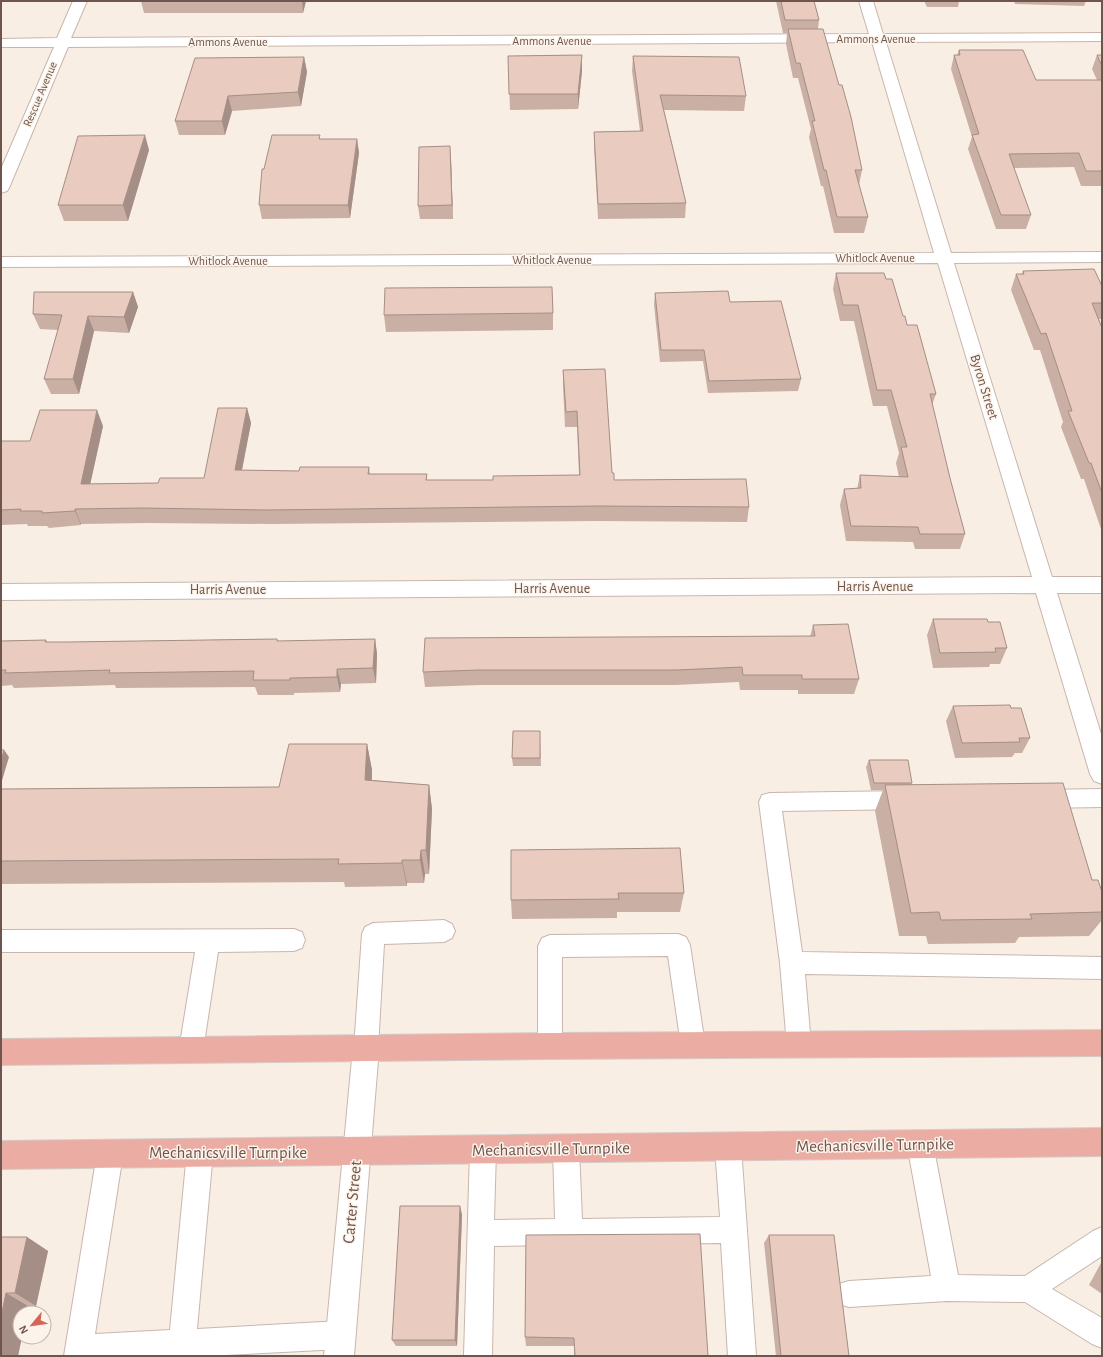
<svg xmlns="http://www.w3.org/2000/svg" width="1103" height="1357" viewBox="0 0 1103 1357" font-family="'Alegreya Sans',sans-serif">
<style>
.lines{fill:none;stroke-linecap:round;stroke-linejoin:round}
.lane-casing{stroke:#c8b6ac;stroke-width:2}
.street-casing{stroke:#c8b6ac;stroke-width:2}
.highway-casing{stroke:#d4ccca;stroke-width:2}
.lane{fill:#fff;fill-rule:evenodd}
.street{fill:#fff;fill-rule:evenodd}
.highway{fill:#ebada3;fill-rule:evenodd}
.wall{fill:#c9afa4}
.shaded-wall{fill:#a48e86}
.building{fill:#eacbbf;stroke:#a48e86}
.labels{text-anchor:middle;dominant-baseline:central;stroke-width:3;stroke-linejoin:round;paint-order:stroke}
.far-street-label{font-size:12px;fill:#6e554d;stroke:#fcf3ea}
.street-label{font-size:14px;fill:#6e554d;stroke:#fcf3ea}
.near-street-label{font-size:17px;fill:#6e554d;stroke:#fcf3ea}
</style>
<rect width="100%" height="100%" fill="#f9eee4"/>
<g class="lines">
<g class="lane-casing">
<path id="lane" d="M1102 789V807L1041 808 1033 806 1030 799 1033 792 1041 790Z
M907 791 915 793 918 800 915 807 907 809 782 811 802 952 1102 957V979L805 974 811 1045 808 1053 799 1057 790 1053 787 1045 780 963 759 802 762 795 770 793Z
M444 920 452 924 455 931 452 938 444 942 384 944 378 1048 375 1056 366 1060 357 1056 354 1048 362 934 365 927 373 923Z
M294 929 302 932 305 940 302 948 294 951 218 952 203 1050 200 1058 191 1062 182 1058 179 1050 195 952H1V930Z
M678 934 686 937 690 945 705 1045 702 1053 693 1057 684 1053 681 1045 668 956 562 957V1046L559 1054 550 1058 541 1054 538 1046V946L542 938 550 935Z
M920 1131 929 1135 933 1144 958 1275 1025 1276 1093 1231 1102 1227V1256L1052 1289 1102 1318V1348L1092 1344 1025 1302 947 1301 849 1307 839 1304 836 1294 839 1284 849 1281 931 1276 907 1144 911 1135Z
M728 1134 737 1138 741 1147 756 1356H728L721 1243 494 1246 492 1356H464L470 1150 474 1141 483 1137 492 1141 496 1150 494 1220 555 1219 553 1149 557 1140 566 1136 575 1140 579 1149 582 1219 720 1217 715 1147 719 1138Z
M200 1139 209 1143 213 1152 197 1329 341 1321 351 1325 355 1335 351 1345 341 1349 205 1356H64L97 1154 101 1145 110 1141 119 1145 123 1154 95 1334 170 1330 187 1152 191 1143Z"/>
</g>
<g class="street-casing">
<path id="street" d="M73 1H87L71 38 869 34 859 1H873L883 34 1102 33V41L886 42 951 253 1102 252V262L954 263 1052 577H1102V593H1057L1102 737V784L1094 781 1090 774 1036 593 1 600V584L1032 577 938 263 1 267V257L934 253 872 42 68 47 9 188 7 191 1 193V169L54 47H1V39L57 38Z
M366 1035 375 1039 379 1048 354 1356H324L353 1048 357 1039Z"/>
</g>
<g class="highway-casing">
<path id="highway" d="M1102 1030V1056L550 1059 1 1065V1039L550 1033Z
M1102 1128V1156L1 1169V1141Z"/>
</g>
<use href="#lane" class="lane"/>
<use href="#street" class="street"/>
<use href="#highway" class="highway"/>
</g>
<path class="wall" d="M141 1H306L303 13H144Z
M776 1H814L819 20 818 29 862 170 859 185 868 217 864 233H834L823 186H821L809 137 811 129 798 78H793L786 44 787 33H783Z
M924 1H959L958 7H927Z
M1014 1H1086L1084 6 1015 4Z
M959 50 1036 80H1097L1092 69 1097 55H1102V186H1081L1074 167 1014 168 1031 215 1026 229H996L968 149 972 137 951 69 954 55H957Z
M582 55V71L578 109 510 110 508 56Z
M633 56 746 96 744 111 664 110 686 203 685 218 598 219 594 147V132L640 131 632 71Z
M304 57 307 72 301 106 232 111 225 135H179L175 121Z
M321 139H357L359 153 350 218 262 219 259 205 264 169Z
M149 150 128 221H64L58 205Z
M451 159 453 219H420L418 206Z
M1023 271 1102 286V319H1099L1102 328V532L1084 479H1081L1061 427 1063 422 1040 350H1034L1011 290 1016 274H1022Z
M836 273 886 279 907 325 936 394 932 405 950 478 965 534 960 549H915L913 542 846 541 840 505 844 489H857L860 475 899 477 896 463 899 453 887 406H873L854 321H840L833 289Z
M133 292 138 307 129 333 94 331 79 394H51L44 379 58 330 40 329 33 314Z
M655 293 730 302 801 379 798 391 708 393 703 361 660 362 654 305Z
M553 313V330L386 332 384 315Z
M563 370 612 473 614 480 749 507 747 522 598 521 270 524 147 523 81 524V525L49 528 47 526H28L27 524 1 525V441H30L103 426 90 484 158 483 204 478 247 408 251 423 242 470 299 471 369 467 370 474H427V480H493L579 475 577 427H565L563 386Z
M933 619 1007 648 1000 664H990L989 667 933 668 927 635Z
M813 625 859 679 854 694H798V690H740L739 682 675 685H480L425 687 423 672 810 637Z
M277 639 278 641 375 639 377 654 376 683 341 684 340 692 294 693V695H258L255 687 116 688 115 685 14 688 12 685 1 686V641L46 640 47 642H69Z
M953 706 1011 708 1030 738 1022 753H1015L1012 757 955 758 946 721Z
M540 731 541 766H513L512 758Z
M367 744 372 770V780L429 785 432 809 429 874H425L424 883H407V886L345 887 344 882 1 884V789L279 787Z
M869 760 912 783 911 785 1092 880 1102 892V920L1089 936 1019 937 1015 943 928 944 926 936H899L875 811 883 790H871L866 767Z
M511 850 684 893 680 912H617V918L512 919 511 900Z
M460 1206 462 1215 457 1346H396L392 1340Z
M526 1235 708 1356H574V1346H526L525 1337Z
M769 1235 849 1356H776L764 1243Z
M1 1237H27L48 1251 36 1306H28L18 1356H1Z
M1102 1261V1294L1089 1285Z"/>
<path class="shaded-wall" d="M302 1H306L303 13Z
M582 55V71L578 109V94Z
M304 57 307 72 301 106 298 92Z
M228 96 232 111 225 135 222 121Z
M145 135 149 150 128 221 123 205Z
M357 139 359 153 350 218 348 205Z
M450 146 451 159 453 219 452 205Z
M133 292 138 307 129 333 124 317Z
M88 316 94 331 79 394 73 379Z
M247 408 251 423 239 485 235 470Z
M97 410 103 426 87 499 81 484Z
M75 509 81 524V525L75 511Z
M375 639 377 654 376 683 373 668Z
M337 669 341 684 340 692 337 677Z
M367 744 372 770 371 805 365 780Z
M4 750 9 757 1 784V761Z
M429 785 432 809 429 874 426 850Z
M421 850 425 874 424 883 420 860Z
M402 860 407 883V886L402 863Z
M460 1206 462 1215 457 1346 455 1340Z
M27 1237 48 1251 36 1306 15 1293Z
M6 1293 28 1306 27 1313H20V1337H22L18 1356H1V1317Z"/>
<path class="building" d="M781 1H814L819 20H785Z
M788 29H823L839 85H842L851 117 862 170H855L868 217H837L826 170H824L812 121H815L800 63H796Z
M959 50H1023L1036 80H1102V171H1086L1079 153 1009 154 1031 215H1001L972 135 979 134 954 55H960Z
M582 55 578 94H509L508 56Z
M1097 55H1102V66Z
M633 56 739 57 746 96 660 95 686 203 598 204 594 132 643 131Z
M304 57 298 92 228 96 222 121H175L195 58Z
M145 135 123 205H58L78 136Z
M272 135H320L319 139H357L348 205H259L262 169H264Z
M450 146 452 205 418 206 419 147Z
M1094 269 1102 286V303H1092L1102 328V493L1091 463H1089L1068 411H1072L1046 333 1041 334 1016 274H1024L1023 271Z
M836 273H884L886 279H892L903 316H905L907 325H917L936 394H930L950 478 965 534H920L918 527 851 526 844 489 861 488 860 475 908 477 901 447H907L891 390H877L858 305H843Z
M552 287 553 313 384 315 385 288Z
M728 291 730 302 781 301 801 379 709 381 704 350H661L655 293Z
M34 292H133L124 317 88 316 73 379H44L62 315 33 314Z
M605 369 612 473H614V480L746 479 749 507 598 506 266 510 142 508 75 509V511L42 513V511H20L21 509 1 510V441H30L40 410H97L81 484 158 483 160 478H204L218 408H247L235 470 299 471 300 467H369L368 474H427L426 480H493V476L580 475 577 411 566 412 563 370Z
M933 619H987L988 622H1000L1007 648H995L996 652 940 653Z
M848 624 859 679H802V675H743L742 667 677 670H478L423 672 425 638 815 636 813 625Z
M277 639V641L375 639 373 668 337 669V677L290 678V680H253L254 671 109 673 110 670 5 673 6 670H1V641L46 640 45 642H69Z
M1010 705 1011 708H1021L1030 738H1019L1020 742 962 743 953 706Z
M513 731H540V758H512Z
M289 744H367L365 780 429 785 426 850H421L420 860H402V863L338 864 339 859 1 861V789L279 787Z
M1 750H4L1 761Z
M869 760H908L912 783H874Z
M1063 783 1092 880H1098L1102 892V912L1030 914 1032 919 941 920 939 912 911 913 885 785Z
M680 848 684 893H618L619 899 511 900V850Z
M400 1206H460L455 1340H392Z
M700 1234 708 1356H575L574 1338 525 1337 526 1235Z
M769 1235H834L849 1356H781Z
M1 1237H27L15 1293H6L1 1317Z"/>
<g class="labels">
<g class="far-street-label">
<text x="876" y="39">Ammons Avenue</text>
<text x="552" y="41">Ammons Avenue</text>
<text x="228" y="42">Ammons Avenue</text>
<text transform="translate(40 94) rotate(-67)">Rescue Avenue</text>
<text x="875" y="258">Whitlock Avenue</text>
<text x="552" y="260">Whitlock Avenue</text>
<text x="228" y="261">Whitlock Avenue</text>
</g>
<g class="street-label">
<text transform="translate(984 387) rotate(73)">Byron Street</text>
<text x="875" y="587">Harris Avenue</text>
<text x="552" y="589">Harris Avenue</text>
<text x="228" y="590">Harris Avenue</text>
</g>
<g class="near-street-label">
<text transform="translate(875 1145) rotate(-1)">Mechanicsville Turnpike</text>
<text transform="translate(551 1149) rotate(-1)">Mechanicsville Turnpike</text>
<text x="228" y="1152">Mechanicsville Turnpike</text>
<text transform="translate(352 1202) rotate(-85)">Carter Street</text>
</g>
</g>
<rect width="1103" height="1357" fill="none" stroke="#6e554d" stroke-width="4"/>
<g transform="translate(32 1325) rotate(241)"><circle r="19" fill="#fcf3ea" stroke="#c3b4ab"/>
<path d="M0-3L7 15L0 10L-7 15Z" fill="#d36659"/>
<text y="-6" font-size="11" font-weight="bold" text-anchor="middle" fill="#6e554d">N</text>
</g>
</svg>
